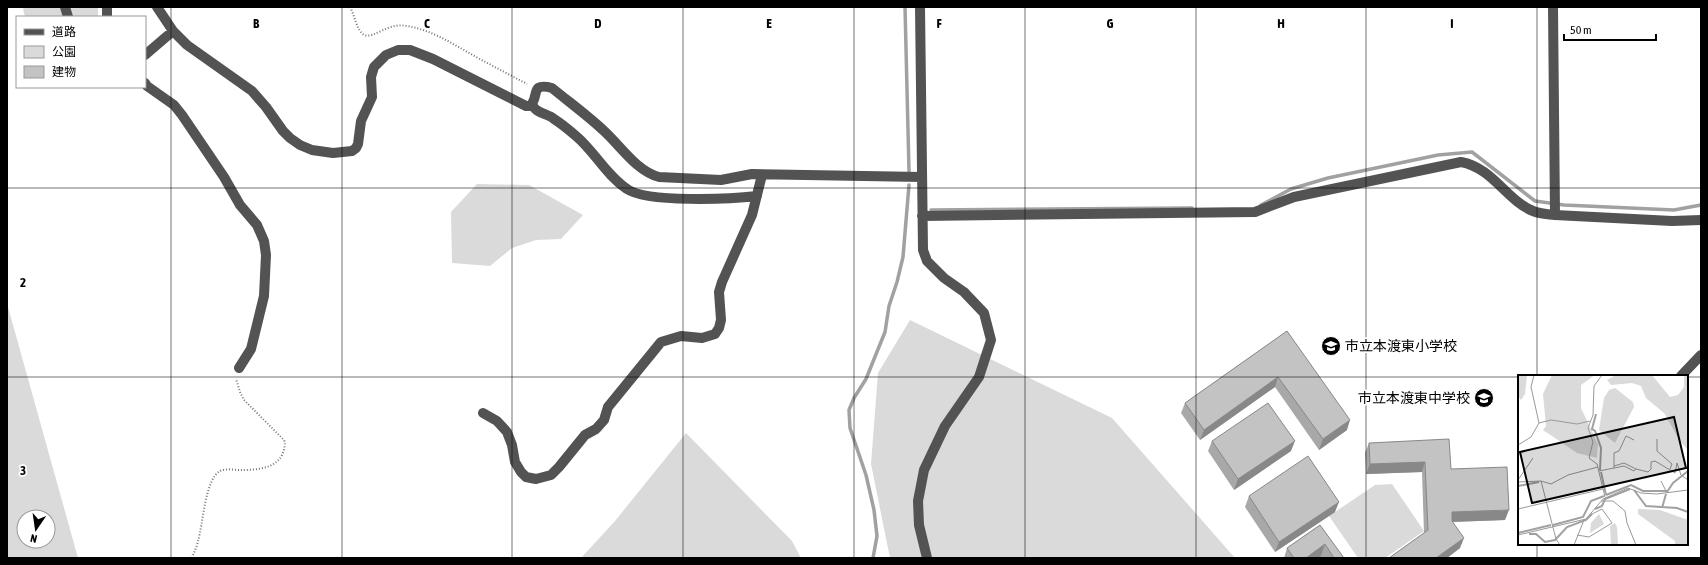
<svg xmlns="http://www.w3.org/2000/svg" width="1708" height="565" viewBox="0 0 1708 565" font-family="'Asap Condensed','Noto Sans JP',sans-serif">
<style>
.green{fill:#dadada;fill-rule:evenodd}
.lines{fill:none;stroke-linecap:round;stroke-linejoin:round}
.stream{stroke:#a1a1a1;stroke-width:3.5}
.path{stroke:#757575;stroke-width:2;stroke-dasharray:1 2;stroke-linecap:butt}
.minor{stroke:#535353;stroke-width:10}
.wall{fill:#a8a8a8}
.shaded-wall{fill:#888}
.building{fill:#c3c3c3;stroke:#888}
.grid{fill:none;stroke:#000;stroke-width:1;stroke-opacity:0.55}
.labels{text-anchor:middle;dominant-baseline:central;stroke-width:3.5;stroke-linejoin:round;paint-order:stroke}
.poi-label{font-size:14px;fill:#000;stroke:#fff;text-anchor:start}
.inset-river{fill:none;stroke:#a1a1a1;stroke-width:2}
.inset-road{fill:none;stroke:#999;stroke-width:1}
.view{fill:#000;fill-opacity:0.15;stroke:#000;stroke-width:2}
.inset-edge{fill:none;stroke:#000;stroke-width:2}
.grid-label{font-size:13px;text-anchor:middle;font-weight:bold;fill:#000;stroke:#fff;stroke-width:3.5;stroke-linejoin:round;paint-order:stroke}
</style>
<rect width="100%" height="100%" fill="#fff"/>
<path class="green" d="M23 7H98V17H26L24 14Z
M477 184 529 185 583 215 561 239 536 240 512 248 490 266 452 263 451 212Z
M7 305 8 307 78 558H7ZM24 517H48V541H24Z
M910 320 1112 418 1235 558H890L871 464 878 373Z
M686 433 792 541 801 558H581L615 521Z
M1392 484 1424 531 1385 558H1358L1329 516 1375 485Z"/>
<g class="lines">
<path class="stream" d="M905 7 909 171
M1261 205 1291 189 1328 178 1438 155 1472 152 1535 201 1564 205 1674 210 1701 205
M931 210 1192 208
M873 558 877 536 874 510 866 475 850 428 849 410 854 398 866 379 885 332 889 306 897 282 903 257 909 185"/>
<path class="path" d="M350 7C355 16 356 29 364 35 374 39 388 22 407 26 432 30 453 44 476 57 493 66 510 75 527 84
M192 558C194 552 197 547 198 541 203 525 205 479 220 471 226 468 234 470 241 470 255 470 275 469 282 455 284 450 286 445 284 440L244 400 240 392 236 379"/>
<path class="minor" d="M65 7 68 17
M157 7 173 31 187 45 252 91 266 107 283 131 290 138 300 145 312 150 333 153 352 151 356 148 358 144 361 121 372 97 371 77 374 67 386 55 398 50H410L433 59 526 106H530C540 97 529 82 552 88 569 102 587 115 603 130 620 145 636 171 659 177L721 180 752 174 922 177
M920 7 923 250 927 261 944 278 964 292 984 313 991 340 979 377 945 426 924 470 918 501 919 525 927 558
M1553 7 1555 215 1672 221 1701 220
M107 17V7
M145 55 173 31
M145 83 147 86 174 105 182 115 224 177 240 205 257 225 264 241 266 255 264 296 251 349 239 368
M532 104C536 114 547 113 554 119 562 124 569 130 576 136 595 152 606 175 627 189 647 203 731 199 757 196
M922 216 1255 212 1294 197 1461 162C1493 168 1506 200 1533 211 1540 214 1547 214 1555 215
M1681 376 1701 355
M483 413 497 421 507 432 512 445 515 462 521 472 526 477 536 479 551 475 559 467 585 435 596 429 604 420 608 407 661 342 681 336 702 338 715 334 719 328 721 320 719 292 722 282 752 215 762 175"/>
</g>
<path class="wall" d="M1287 331 1347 430 1319 450 1275 387 1200 440 1181 413 1185 403Z
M1212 441 1291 451 1234 490 1208 451Z
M1369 443 1451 469 1505 520 1453 522 1460 548 1447 558H1389L1424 533 1422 472 1366 474 1365 453Z
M1249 496 1335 512 1275 552 1245 507Z
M1320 525 1344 558H1284L1287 548Z"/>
<path class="shaded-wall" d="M1278 377 1275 387 1200 440 1204 430Z
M1350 420 1347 430 1319 450 1323 439Z
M1295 441 1291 451 1234 490 1238 479Z
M1425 462 1422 472 1366 474 1370 464Z
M1339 502 1335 512 1275 552 1279 542Z
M1509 510 1505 520 1448 522 1452 512Z
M1464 538 1460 548 1447 558H1436Z
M1325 544 1320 558H1306Z"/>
<path class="building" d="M1287 331 1350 420 1323 439 1278 377 1204 430 1185 403Z
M1268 403 1295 441 1238 479 1212 441Z
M1449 439 1451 469 1507 467 1509 510 1452 512V521L1464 538 1436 558H1389L1428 530 1425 462 1370 464 1369 443Z
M1308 456 1339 502 1279 542 1249 496Z
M1320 525 1344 558H1334L1325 544 1306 558H1294L1287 548Z"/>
<path class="grid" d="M171 7V558M342 7V558M512 7V558M683 7V558M854 7V558M1025 7V558M1196 7V558M1366 7V558M1537 7V376M7 188H1701M7 377H1519M1687 377H1701M1537 544V558"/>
<defs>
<g id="school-disc" transform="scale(1)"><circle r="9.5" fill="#000" stroke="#fff"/><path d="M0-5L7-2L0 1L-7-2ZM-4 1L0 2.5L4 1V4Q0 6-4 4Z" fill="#fff"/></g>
</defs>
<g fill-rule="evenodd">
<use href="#school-disc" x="1331" y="346"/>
<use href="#school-disc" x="1484" y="398"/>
</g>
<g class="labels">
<g class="poi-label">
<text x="1345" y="346">市立本渡東小学校</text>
<text x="1470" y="398" text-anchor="end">市立本渡東中学校</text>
</g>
</g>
<g transform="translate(1518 375)">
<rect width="170" height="170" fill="#fff"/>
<path d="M0 0H9L7 19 3 25 0 21ZM34 0H77L63 10V33L80 69 79 83 59 78 25 55 28 51 25 19ZM98 0H134L152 22 160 20 166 12V0H170V75L161 65 147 39 128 23 123 11 114 8 93 10 89 5ZM97 13 115 27 116 32 97 68 81 55 86 23 91 15ZM120 134 142 135 170 145V170H157V166L120 139ZM81 139 86 149 72 158 73 148ZM97 148 99 152 100 170H93L92 151Z" fill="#dadada"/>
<path class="inset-river" d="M78 39 74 54 77 56 83 73 82 95M83 97 88 120M0 111 21 107M116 115 128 131 159 133 170 137M149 117 155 108 170 96M88 120 113 110 125 116H149M144 133 148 119M77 134 84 131 87 124 112 114M35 150 65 142 73 126 86 121M0 158 33 150M11 159H18L27 167 37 165 49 152 68 145 74 139"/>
<path class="inset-road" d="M84 0 76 11 75 40 70 53 75 67 71 83 79 89 87 122M21 48 33 45 59 49 72 46M0 52V69M139 64V76L154 89 152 94M0 70 13 62 21 48 13 12 16 0M96 91 106 88 118 94M96 93V78L101 76 108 61 116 65M81 96 106 91 116 96 118 94 130 97 133 94V87L137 86 157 98 159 88 163 100 170 105M0 105 15 83M23 106 33 109 50 100 80 92M143 106 149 118M0 107 23 106 38 164 42 170M83 126H95L107 136 109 148 118 170M0 134 85 114M0 160 68 144 85 124 110 113 123 118 139 119 170 115M59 160 71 162 94 148 84 134 72 140M56 170 66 145"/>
<path class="view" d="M156 42 168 93 14 128 2 77Z"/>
<rect width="170" height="170" class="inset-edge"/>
</g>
<g class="grid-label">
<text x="256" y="28">B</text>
<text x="427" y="28">C</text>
<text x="598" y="28">D</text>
<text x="769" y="28">E</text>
<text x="939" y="28">F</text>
<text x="1110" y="28">G</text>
<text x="1281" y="28">H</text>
<text x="1452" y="28">I</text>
<text x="23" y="287">2</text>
<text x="23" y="475">3</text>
</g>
<rect width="1708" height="565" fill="none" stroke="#000000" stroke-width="16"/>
<rect x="16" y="16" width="130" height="72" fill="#ffffff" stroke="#999999"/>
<rect x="24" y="29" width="20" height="6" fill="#535353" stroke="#999999"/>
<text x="52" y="36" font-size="12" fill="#000000">道路</text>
<rect x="24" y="46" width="20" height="12" fill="#dadada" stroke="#999999"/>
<text x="52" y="56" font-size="12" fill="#000000">公園</text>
<rect x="24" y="66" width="20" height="12" fill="#c3c3c3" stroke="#999999"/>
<text x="52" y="76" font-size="12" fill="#000000">建物</text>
<g transform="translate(36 529) rotate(193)"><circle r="19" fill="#ffffff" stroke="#999999"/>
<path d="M0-3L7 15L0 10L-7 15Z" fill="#000000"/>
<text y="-6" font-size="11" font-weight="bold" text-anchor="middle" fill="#000000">N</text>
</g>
<path d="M1564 34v6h92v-6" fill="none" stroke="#000000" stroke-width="2"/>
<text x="1570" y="34" font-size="12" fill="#000000" stroke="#ffffff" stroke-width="3" paint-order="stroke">50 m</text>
</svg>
